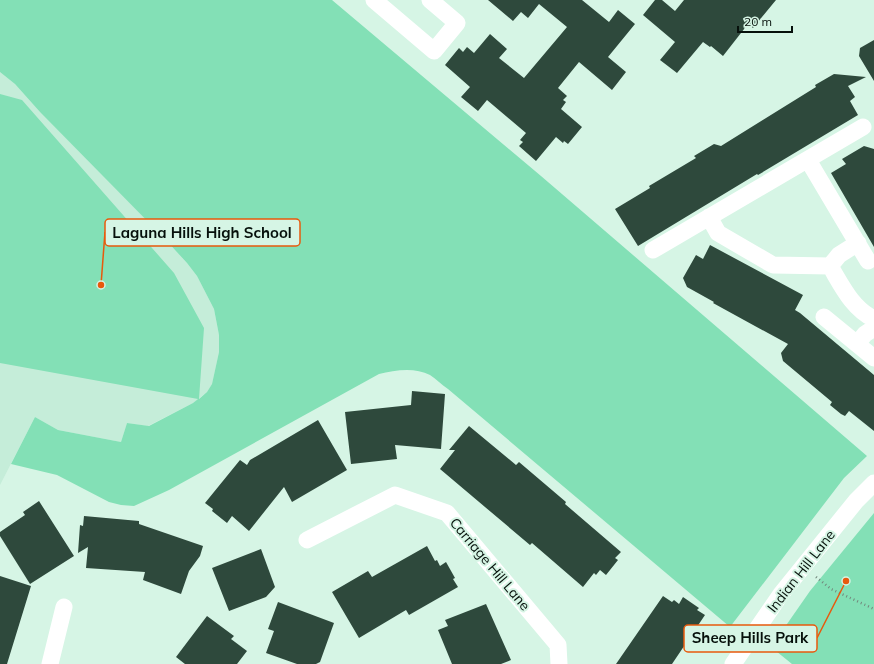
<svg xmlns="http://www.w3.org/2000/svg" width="874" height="664" viewBox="0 0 874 664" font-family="Mulish,sans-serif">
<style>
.built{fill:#c5edd9}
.green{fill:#83e0b6}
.building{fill:#2e493c}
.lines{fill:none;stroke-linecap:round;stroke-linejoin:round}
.path{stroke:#72877c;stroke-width:2.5;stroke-dasharray:1 3;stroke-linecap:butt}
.minor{stroke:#fff;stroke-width:17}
.labels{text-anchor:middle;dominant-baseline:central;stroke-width:4;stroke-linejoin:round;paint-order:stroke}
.street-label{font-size:14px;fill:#06100b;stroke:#d6f5e5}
.leader{fill:none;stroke:#e8590c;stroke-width:1.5}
.callout-dot{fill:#e8590c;stroke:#d6f5e5;stroke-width:1.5}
.callout{fill:#d6f5e5;stroke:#e8590c;stroke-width:1.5}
.callout-label{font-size:15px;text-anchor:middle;font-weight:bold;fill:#06100b}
</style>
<rect width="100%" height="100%" fill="#d6f5e5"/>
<path class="built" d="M0 72 15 84 40 112 137 210 187 263 197 276 214 309 219 335V352L212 384 207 392 193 403 148 426 127 423 121 442 58 430 35 417 0 485Z"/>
<path class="green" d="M0 0H332L541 176 867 456 844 478 730 627 448 389C442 385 436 379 430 375 415 367 395 370 379 374L169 490 134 506 121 505 109 502 57 475 11 464 35 417 58 430 121 442 127 423 149 426 193 403 198 399 0 363V94L22 100 174 273 204 328 199 399 207 392 212 384 219 352V335L214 309 197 276 187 263 163 237 40 112 15 84 0 72Z
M874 513V664H792L771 647 810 591Z"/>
<path class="building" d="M488 0H582L609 22 618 10 635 24 608 57 626 72 612 90 579 62 558 88 567 96 563 100 566 102 561 109 582 127 568 144 564 141 563 143 556 137 536 161 519 146 523 142 520 140 526 133 487 100 478 111 461 97 470 87 445 65 459 48 463 52 467 47 474 53 490 34 507 49 499 58 524 78 567 27 539 4 528 18 521 12 513 21Z
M655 0H662L675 11 684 0H776L753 28 748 24 723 56 711 46 710 47 703 42 677 73 660 60 675 42 643 15Z
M874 40V81L859 56 860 48Z
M834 74 866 77 848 86 855 97 850 101 858 115 758 175 757 174 638 246 615 209 650 188 649 186 696 158 694 156 714 144 721 146 816 87 815 85Z
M864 146 874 149V247L831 173 846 164 842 159Z
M710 245 803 295 795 310 800 313 874 375V431L849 411 845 416 841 414 830 405 832 402 783 361 781 353 788 344 713 303 714 302 687 287 683 278 696 255 703 259Z
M412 391 445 394 441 449 395 445 397 459 351 464 345 412 411 405Z
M318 420 347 470 292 502 284 487 249 531 232 516 227 523 212 511 213 509 205 503 240 460 247 465 250 460Z
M469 426 516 465 519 462 566 502 565 504 621 552 615 558 618 560 606 575 600 570 596 575 594 573 583 587 532 543 530 545 440 469 455 450H449Z
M39 501 74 556 30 584 0 536V532L25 515 23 512Z
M84 516 139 521V524L203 546 200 556 189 571 181 594 143 580 145 572 86 568 88 547 78 553 80 525 83 526Z
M427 546 435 561 437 560 440 566 446 562 455 578 453 579 458 587 409 615 406 610 359 638 332 592 368 571 372 577Z
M261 549 275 587 266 597 229 611 212 568Z
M0 576 31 586 7 664H0Z
M663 596 672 602 674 600 679 604 683 597 699 608 697 610 705 615 672 664H616Z
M278 602 334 623 320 662 316 664H297L266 653 274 631 268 629Z
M486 604 511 660 501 664H452L438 630 448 626 445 620Z
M207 616 234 636 231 639 247 651 237 664H185L176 657Z"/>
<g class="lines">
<path class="path" d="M816 577 831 589 874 609"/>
<path class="minor" d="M374 0 434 51 457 23 430 0
M808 160 868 261
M709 217 718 233 773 265 830 266 839 255 858 243
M653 250 863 127
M830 266C842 286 852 308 874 319
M824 317 874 358
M857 344 865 334 874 328
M307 540 395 495 447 513 558 645 559 664
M50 664 64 607
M733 664 781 594 856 501 874 483"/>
</g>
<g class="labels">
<g class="street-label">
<text transform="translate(490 564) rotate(50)">Carriage Hill Lane</text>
<text transform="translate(801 571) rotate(-52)">Indian Hill Lane</text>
</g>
</g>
<path class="leader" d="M101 285L105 232M846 581L817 638"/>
<g class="callout-dot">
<circle cx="101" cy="285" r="4"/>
<circle cx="846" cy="581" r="4"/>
</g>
<g class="callout">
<rect x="105" y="219" width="195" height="27" rx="4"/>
<rect x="684" y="625" width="133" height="27" rx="4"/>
</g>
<g class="callout-label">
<text x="202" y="238">Laguna Hills High School</text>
<text x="750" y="643">Sheep Hills Park</text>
</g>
<path d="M738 26v6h54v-6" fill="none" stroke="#06100b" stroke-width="2"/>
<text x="744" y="26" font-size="12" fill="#06100b" stroke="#d6f5e5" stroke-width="3" paint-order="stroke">20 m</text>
</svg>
